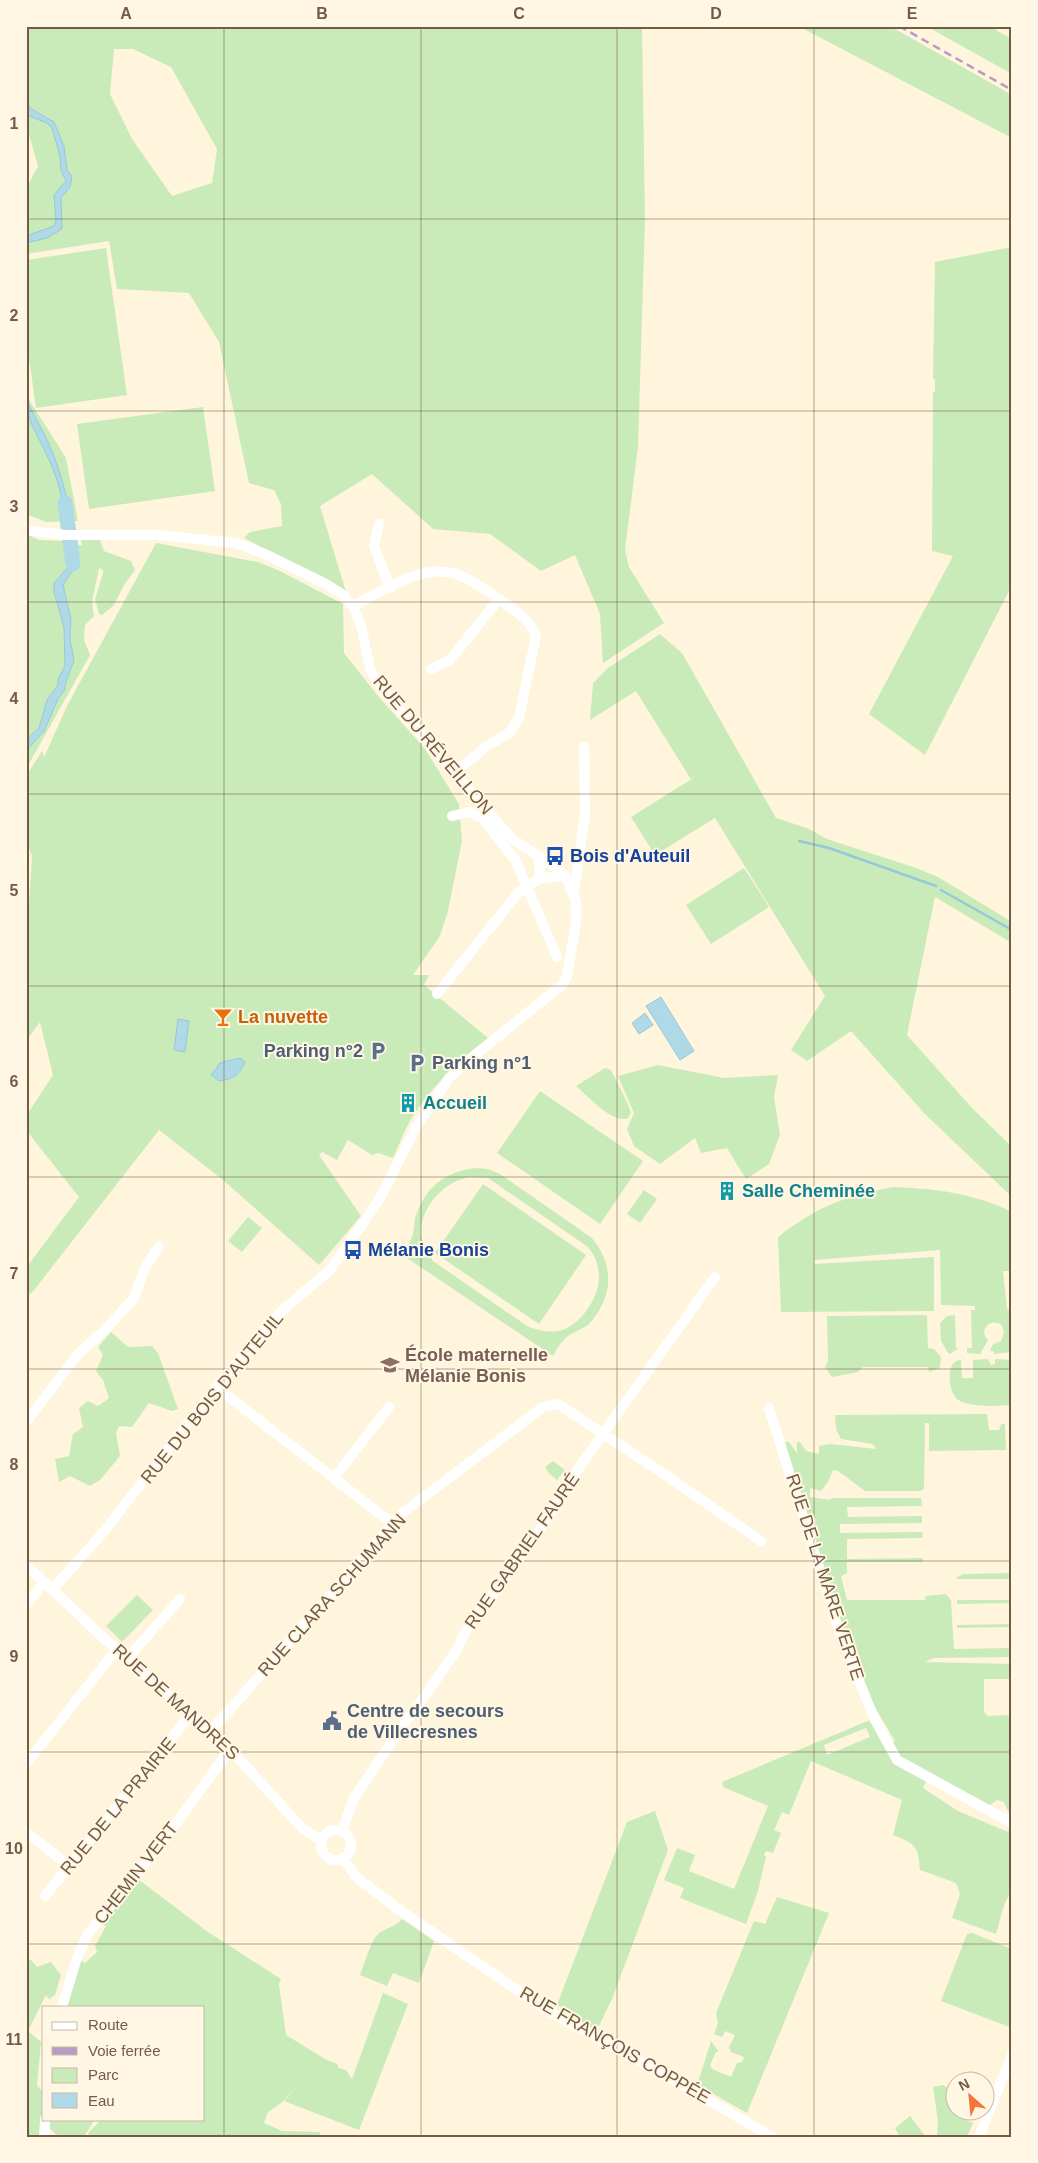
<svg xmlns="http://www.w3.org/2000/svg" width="1038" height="2163" viewBox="0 0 1038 2163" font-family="Helvetica,sans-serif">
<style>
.green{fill:#c9ebba;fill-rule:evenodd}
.water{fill:#b0d9e8;stroke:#96c8da}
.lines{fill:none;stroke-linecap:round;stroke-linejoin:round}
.stream{stroke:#96c8da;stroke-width:2.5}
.river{stroke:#b0d9e8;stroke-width:15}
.minor{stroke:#fff;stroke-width:10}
.rail{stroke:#b89cc6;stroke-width:2.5;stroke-dasharray:8 5;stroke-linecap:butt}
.grid{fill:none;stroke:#745b44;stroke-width:1;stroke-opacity:0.55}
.labels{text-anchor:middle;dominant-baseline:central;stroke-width:4;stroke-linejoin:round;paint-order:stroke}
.street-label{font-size:18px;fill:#745b44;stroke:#fff7e4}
.transit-label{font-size:18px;font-weight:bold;fill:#164399;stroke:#fff7e4;text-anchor:start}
.food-label{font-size:18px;font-weight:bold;fill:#c56008;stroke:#fff7e4;text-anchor:start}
.service-label{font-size:18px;font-weight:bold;fill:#4e5e75;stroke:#fff7e4;text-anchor:start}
.culture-label{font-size:18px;font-weight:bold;fill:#0d838f;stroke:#fff7e4;text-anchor:start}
.education-label{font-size:18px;font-weight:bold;fill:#785e54;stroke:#fff7e4;text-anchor:start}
.neatline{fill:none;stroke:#745b44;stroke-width:2}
.grid-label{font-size:16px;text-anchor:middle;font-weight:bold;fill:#745b44}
</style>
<rect width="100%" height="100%" fill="#fef5dc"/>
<path class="green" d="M26 26H642L645 221 638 447 625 550 629 567 664 623 603 663 600 614 575 555 541 571 490 534 433 529 372 474 320 506 346 592 244 538 250 532 282 526 281 504 274 490 249 483 219 342 189 293 117 289 109 241 26 254V189L38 166 26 124ZM114 49H133L171 67 217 149 212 183 172 196 132 139 110 94Z
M798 26H889L897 30 1012 95V138Z
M926 26H989L1012 39V74Z
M1012 247V585L925 755 869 714 953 556 932 551 933 392 935 391V379H933L935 262Z
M106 248 127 395 36 408 26 337V260Z
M26 395 66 458 78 521 46 522 26 514Z
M203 407 215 491 89 509 77 424Z
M26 534 39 540 64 541 65 546H69L68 567 55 583 54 592 64 627 65 666 58 679V685L47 700 39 728 26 740Z
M81 540H100L104 551 131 561 135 570 124 585 114 605 102 615 99 614 95 599 103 573V570L99 568 92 602 94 616 85 625 84 640 90 655 26 769V751L44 731 58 699 65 689V685L74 660 70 639 71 619 63 585 79 561 77 545H82Z
M156 543 258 562 280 571 343 604 344 653 378 696 425 749 459 804 462 841 448 911 440 936 413 975H429L424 985 488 1038C461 1058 428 1091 411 1119 404 1131 399 1145 393 1158L378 1153 372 1155 348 1140 337 1160 322 1152 319 1155 361 1216 319 1265 223 1180 159 1130 31 1294 26 1290V1268L79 1197 26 1130V1116L53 1075 40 1022 26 1041V911L29 904 32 856 26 840V776L42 751 44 757 68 704Z
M660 634 682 653 776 818 807 828 827 839 916 868 938 877 1012 922V943L935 897 907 1035 972 1108 1012 1147V1197L925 1114 851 1031 807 1061 791 1050 825 996 715 818 655 855 631 817 690 780 692 781 636 691 590 720 593 683 608 668Z
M744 868 769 907 711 944 686 905Z
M658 1065 724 1078 778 1075 774 1097 780 1135 769 1164 746 1179 727 1148 701 1153 695 1138 660 1164 634 1146 627 1129 634 1113 618 1076Z
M605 1068 611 1070 627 1102 631 1113 627 1119C609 1121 589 1097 576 1086Z
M540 1091 643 1161 600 1224 497 1153Z
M476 1168 488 1169 500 1174 592 1238C614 1265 614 1295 590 1323 583 1330 570 1332 564 1340 559 1344 556 1351 553 1356L401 1254C405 1248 412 1241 413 1234 414 1229 414 1224 415 1219 424 1188 445 1171 476 1168ZM470 1177 488 1178 588 1247C593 1254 597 1260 598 1268 603 1291 586 1319 565 1329 553 1334 539 1331 527 1326L433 1261C428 1253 421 1243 421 1232 421 1206 446 1180 470 1177Z
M483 1184 586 1255 539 1324 435 1253Z
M894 1187C936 1189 974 1193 1012 1212V1271H1003L1007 1309 1012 1310 1011 1352 994 1354V1351H990L993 1344 1001 1341 1004 1333 1002 1325C990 1317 978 1330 988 1340L980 1354 967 1353V1348H972L971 1310H975V1306L941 1305 940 1250 814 1260 815 1264 934 1257V1311L781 1312 778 1237C816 1207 847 1195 894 1187Z
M644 1190 657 1199 640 1223 627 1214Z
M248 1217 262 1228 242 1252 228 1241Z
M927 1315 928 1348 934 1349 941 1357 940 1368 929 1372 928 1367H863L858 1372 832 1377 825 1367 828 1361 827 1316Z
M955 1315 956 1348H959L950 1354 948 1353 941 1341 940 1323 947 1316Z
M111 1332 128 1347 152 1346 158 1353 178 1409 172 1411 149 1403 132 1427 119 1426 116 1433 120 1456 100 1480 90 1486 70 1476 59 1482 55 1459 69 1456 73 1434 83 1427 79 1408 88 1401 98 1406 109 1398 103 1380 96 1371 103 1355 98 1347Z
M988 1359 991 1365 995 1364V1359L1012 1360V1405C997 1406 969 1408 957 1399 948 1391 945 1360 961 1360L962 1378H973V1360Z
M987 1414 989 1430H999L1001 1424H1005L1006 1450 929 1451V1423H925L924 1489 920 1491H865L838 1471 833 1470 828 1482 821 1491 810 1488V1497L831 1500V1498H921L922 1506 847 1507 848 1517 922 1516V1523L840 1524V1533L922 1532 923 1538 847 1539V1559L923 1558V1562H847V1573L841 1576 847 1600H925L926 1596 946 1594 951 1600 954 1649 1012 1648V1657L934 1658 925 1662 1012 1664V1679H984V1712L988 1716 1008 1715 1012 1718V1812L1008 1811 1004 1802 997 1800 989 1806 926 1781 923 1788 958 1811 1008 1832 1010 1825 1012 1826V1892C1002 1902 1001 1920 996 1934L952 1918 960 1894 956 1883 920 1870C918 1846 916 1844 893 1835L902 1800 811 1761 789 1815 782 1812 774 1830 781 1833 773 1853 766 1851 764 1855 766 1857 758 1891 746 1924 680 1898 684 1888 664 1880 677 1848 695 1855 689 1871 734 1889 768 1806 723 1787 722 1782 870 1720 886 1746 895 1741 873 1704 843 1633 784 1442H789L797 1453V1442H800L806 1451 819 1454V1446L831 1444 876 1449 873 1444 841 1439 836 1429 835 1415ZM866 1728 870 1737 827 1755 824 1745Z
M553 1461 565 1470 557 1480 549 1473 545 1467Z
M1012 1573V1579H957V1577L964 1574Z
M137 1595 153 1610 122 1642 106 1626Z
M957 1600H1012V1603L957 1604Z
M1012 1624V1627L957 1628V1625Z
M655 1811 668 1850 612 1999 599 2026 593 2029 557 2005 627 1822Z
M138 1879 208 1932 281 1979 279 1984 286 2035 325 2059 337 2064 339 2068 346 2070 352 2079 383 1993 408 2004 359 2130 284 2101 299 2084 281 2103 268 2112 264 2123 282 2131 320 2132V2137H89L88 2133 102 2119H204V2007H66L81 1960 85 1963 97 1952 95 1946 106 1926 102 1923Z
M777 1897 829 1913 747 2113 696 2084C700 2081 708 2049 711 2041L719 2052H716L710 2065 712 2069 731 2077 737 2063 742 2062 744 2057 731 2052 729 2047 735 2035 725 2031 722 2037 714 2034 718 2023 716 2013 754 1921 765 1924Z
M402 1919 434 1941 419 1983 393 1973 387 1986 360 1975C365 1963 369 1944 378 1934 385 1928 396 1927 402 1919Z
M972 1933 1012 1949V2028L941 2001 967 1934Z
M30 1959 37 1967 51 1962 61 1975 55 1995 49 1999 46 1995 28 2031 41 2042 37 2085 44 2094V2118L47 2137H26V1963Z
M943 2085 955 2093V2101H952C953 2115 961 2119 973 2123L967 2137H937L938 2121 933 2087Z
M910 2116 926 2137H900L895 2128Z
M50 2119H95L84 2137H58L50 2128Z"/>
<path class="water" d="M26 101 30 108 54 122 64 146 67 170 72 176 70 187 61 198 62 229 47 238 26 243V236L54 226 56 220 54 195 66 181 61 170 60 156 52 128 47 123 29 116 26 111Z
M26 399C33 414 42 429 49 444 60 469 67 496 72 523H64C66 515 64 508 62 500 59 482 52 466 44 449 36 432 26 419 26 399Z
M77 545 79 561 63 585 71 619 70 639 74 660 65 685V689L58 699 44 731 26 751V740L39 728 47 700 58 685V679L65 666 64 627 54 592V583L68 567 69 546Z
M661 997 694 1051 680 1060 646 1006Z
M645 1013 653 1025 639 1034 632 1023Z
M178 1019 189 1021 185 1052 174 1050Z
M240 1058 245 1062C239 1076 233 1079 219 1081L211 1075 220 1063Z"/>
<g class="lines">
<path class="stream" d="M799 841 829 848 936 886
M941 890 1012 930"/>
<path class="river" d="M65 503 73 564"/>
<path class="minor" d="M379 524 374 546 390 588
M26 530 65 535H158L235 543 265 554 326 584 342 594 353 606 361 625 370 669 381 688 512 839 551 864 565 875 576 901V922L567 976 563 984 469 1060 449 1078 416 1127 379 1200 330 1270 283 1310 264 1330 216 1387 106 1529 52 1590
M353 606C383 591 422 563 456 574 472 579 485 590 499 599 514 610 529 618 536 636L519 718 509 733 487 746 454 773
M431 669 450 660 499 599
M452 816 469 812 482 818 516 861 557 957
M539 879 565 875
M574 892 585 814 584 747
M437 994 518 893 539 879 540 870 538 856
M216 1387 393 1524
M769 1408 839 1631 874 1718 897 1760 1012 1823
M26 1422 79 1353 105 1330 134 1298 146 1265 159 1247
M334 1478 389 1407
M26 1565 108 1642 230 1749 302 1828 322 1841
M26 1605 44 1582
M127 1659 180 1599
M209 1731 227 1713 401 1514 543 1407 558 1404 664 1474 761 1541
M26 1764 108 1660 118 1650
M321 1845a15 15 0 1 1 30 0a15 15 0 1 1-30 0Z
M342 1831 354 1798 405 1722 412 1714 457 1650C465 1628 481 1607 497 1590L559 1502 567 1485 588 1455 715 1277
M26 1832 69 1866
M343 1858 356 1877 401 1911 548 2011 686 2087 772 2137
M45 1896 190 1715
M62 2007 76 1961 87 1935 167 1836 230 1749
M44 2137 45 2119
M979 2137 1012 2055"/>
<path class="rail" d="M899 26 1012 90"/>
</g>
<path class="grid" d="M224 26V2137M421 26V2137M617 26V2137M814 26V2137M26 219H1012M26 411H1012M26 602H1012M26 794H1012M26 986H1012M26 1177H1012M26 1369H1012M26 1561H1012M26 1752H1012M26 1944H1012"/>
<defs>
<g id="bus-bare" transform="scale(1.5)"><path d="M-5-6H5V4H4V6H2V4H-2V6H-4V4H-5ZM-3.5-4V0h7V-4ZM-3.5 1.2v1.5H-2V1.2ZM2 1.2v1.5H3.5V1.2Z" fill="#1a4fb4" stroke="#fff7e4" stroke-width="2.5" paint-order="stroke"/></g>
<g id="bar-bare" transform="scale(1.5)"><path d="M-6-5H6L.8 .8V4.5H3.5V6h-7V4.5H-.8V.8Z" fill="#e8710a" stroke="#fff7e4" stroke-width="2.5" paint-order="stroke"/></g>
<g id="parking-bare" transform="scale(1.5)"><path d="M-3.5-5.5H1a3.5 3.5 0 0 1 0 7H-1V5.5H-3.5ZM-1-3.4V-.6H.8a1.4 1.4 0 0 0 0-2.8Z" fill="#5c6f8a" stroke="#fff7e4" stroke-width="2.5" paint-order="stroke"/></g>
<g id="building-bare" transform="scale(1.5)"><path d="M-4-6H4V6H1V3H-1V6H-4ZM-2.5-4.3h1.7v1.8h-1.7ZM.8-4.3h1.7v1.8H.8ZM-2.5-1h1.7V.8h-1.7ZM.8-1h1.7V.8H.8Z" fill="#0f9aa8" stroke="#fff7e4" stroke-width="2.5" paint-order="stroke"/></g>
<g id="school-bare" transform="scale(1.5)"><path d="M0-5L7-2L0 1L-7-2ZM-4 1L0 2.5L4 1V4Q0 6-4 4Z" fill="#8d6e63" stroke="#fff7e4" stroke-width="2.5" paint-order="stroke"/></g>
<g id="civic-bare" transform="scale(1.5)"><path d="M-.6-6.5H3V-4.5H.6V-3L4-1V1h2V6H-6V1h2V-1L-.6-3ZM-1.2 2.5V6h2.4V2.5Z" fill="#5c6f8a" stroke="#fff7e4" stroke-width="2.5" paint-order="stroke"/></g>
</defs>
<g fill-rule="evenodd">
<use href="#bus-bare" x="555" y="856"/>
<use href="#bar-bare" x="223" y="1017"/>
<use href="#parking-bare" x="378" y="1051"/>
<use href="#parking-bare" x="417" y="1063"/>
<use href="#building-bare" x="408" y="1103"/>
<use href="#building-bare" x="727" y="1191"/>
<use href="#bus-bare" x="353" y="1250"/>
<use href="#school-bare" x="390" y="1365"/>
<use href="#civic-bare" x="332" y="1721"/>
</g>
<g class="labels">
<g class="street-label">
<text transform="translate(433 745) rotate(50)">RUE DU RÉVEILLON</text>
<text transform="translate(212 1398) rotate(-51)">RUE DU BOIS D'AUTEUIL</text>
<text transform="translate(522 1551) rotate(-55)">RUE GABRIEL FAURÉ</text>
<text transform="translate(825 1577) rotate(72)">RUE DE LA MARE VERTE</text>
<text transform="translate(332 1595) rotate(-48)">RUE CLARA SCHUMANN</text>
<text transform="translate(176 1702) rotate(42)">RUE DE MANDRES</text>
<text transform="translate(118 1806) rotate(-51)">RUE DE LA PRAIRIE</text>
<text transform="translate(136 1873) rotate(-52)">CHEMIN VERT</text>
<text transform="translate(615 2045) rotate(30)">RUE FRANÇOIS COPPÉE</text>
</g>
<g class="transit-label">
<text x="570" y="856">Bois d'Auteuil</text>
<text x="368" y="1250">Mélanie Bonis</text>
</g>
<g class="food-label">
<text x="238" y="1017">La nuvette</text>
</g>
<g class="service-label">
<text x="363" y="1051" text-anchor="end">Parking n°2</text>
<text x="432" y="1063">Parking n°1</text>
<text x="347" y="1711">Centre de secours<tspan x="347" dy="21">de Villecresnes</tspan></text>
</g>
<g class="culture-label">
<text x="423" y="1103">Accueil</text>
<text x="742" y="1191">Salle Cheminée</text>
</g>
<g class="education-label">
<text x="405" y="1355">École maternelle<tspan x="405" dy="21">Mélanie Bonis</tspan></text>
</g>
</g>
<rect width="1038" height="2163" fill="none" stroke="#fff7e4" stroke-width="55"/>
<rect x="42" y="2006" width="162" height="115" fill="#fff7e4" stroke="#c7b9a4"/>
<rect x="52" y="2022" width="25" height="8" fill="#ffffff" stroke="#c7b9a4"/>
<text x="88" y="2030" font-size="15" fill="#745b44">Route</text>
<rect x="52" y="2047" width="25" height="8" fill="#b89cc6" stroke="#c7b9a4"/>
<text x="88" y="2056" font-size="15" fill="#745b44">Voie ferrée</text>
<rect x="52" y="2068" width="25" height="15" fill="#c9ebba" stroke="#c7b9a4"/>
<text x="88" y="2080" font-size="15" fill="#745b44">Parc</text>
<rect x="52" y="2093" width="25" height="15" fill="#b0d9e8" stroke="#c7b9a4"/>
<text x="88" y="2106" font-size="15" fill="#745b44">Eau</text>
<g transform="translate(970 2096) rotate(333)"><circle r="24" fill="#fff7e4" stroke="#c7b9a4"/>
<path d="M0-4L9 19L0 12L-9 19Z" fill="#f27637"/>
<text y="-8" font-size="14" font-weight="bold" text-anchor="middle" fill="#745b44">N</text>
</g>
<rect x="28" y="28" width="982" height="2108" class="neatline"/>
<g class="grid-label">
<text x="126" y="19">A</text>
<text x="322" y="19">B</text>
<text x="519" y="19">C</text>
<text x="716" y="19">D</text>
<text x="912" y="19">E</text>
<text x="14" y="129">1</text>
<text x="14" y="321">2</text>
<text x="14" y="512">3</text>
<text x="14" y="704">4</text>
<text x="14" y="896">5</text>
<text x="14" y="1087">6</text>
<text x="14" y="1279">7</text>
<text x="14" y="1470">8</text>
<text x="14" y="1662">9</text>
<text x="14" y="1854">10</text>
<text x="14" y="2045">11</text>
</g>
</svg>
